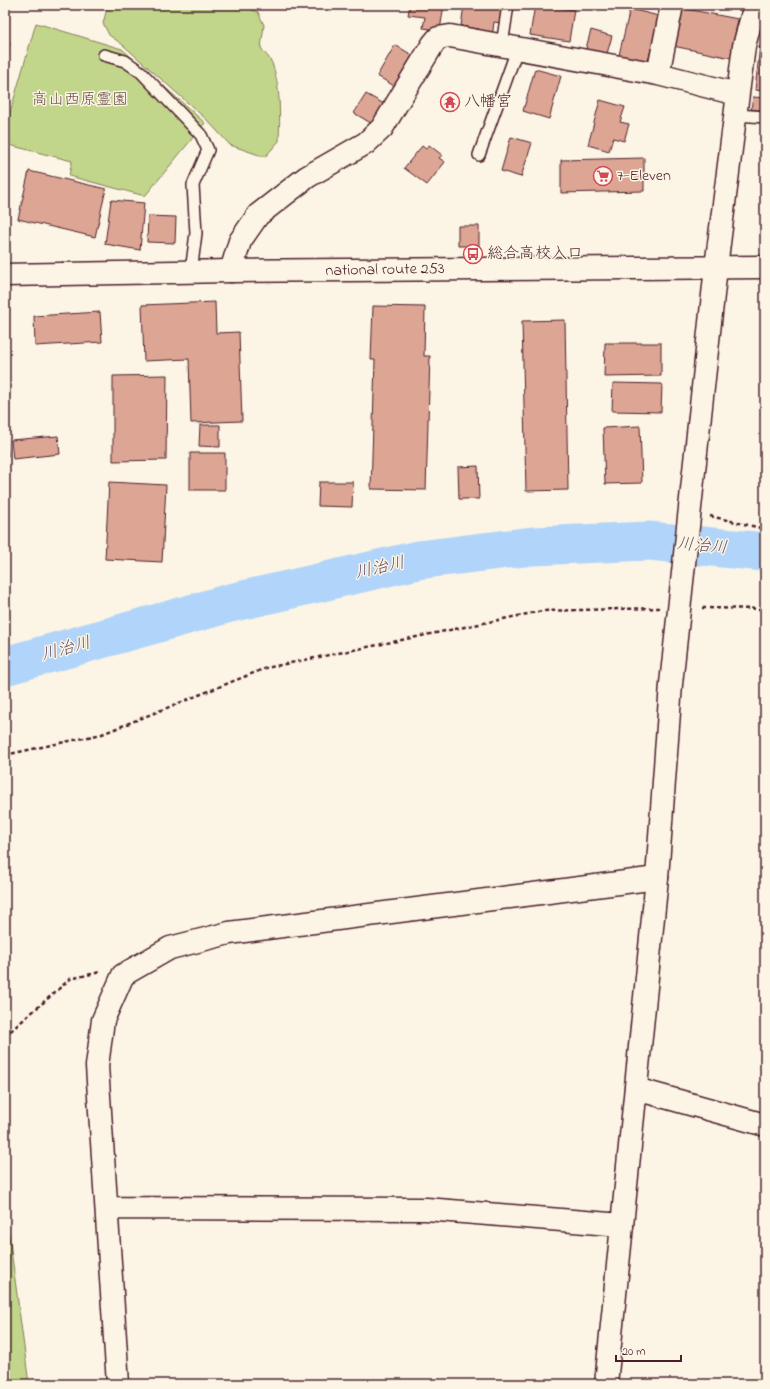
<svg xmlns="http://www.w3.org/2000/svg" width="770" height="1389" viewBox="0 0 770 1389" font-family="'Indie Flower','Klee One',sans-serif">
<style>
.green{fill:#c1d68b;stroke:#867a5b}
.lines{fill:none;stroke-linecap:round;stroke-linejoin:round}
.river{stroke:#b1d5fa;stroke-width:39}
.building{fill:#dda694;stroke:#4a1f2b}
.lane-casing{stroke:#4a1f2b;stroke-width:14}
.street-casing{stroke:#4a1f2b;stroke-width:25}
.secondary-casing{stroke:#4a1f2b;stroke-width:25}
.highway-casing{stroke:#4a1f2b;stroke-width:25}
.path{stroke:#4a1f2b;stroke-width:2.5;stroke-dasharray:4 3;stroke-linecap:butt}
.lane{stroke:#fcf5e5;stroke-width:11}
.street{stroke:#fcf5e5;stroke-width:22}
.secondary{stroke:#fcf5e5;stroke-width:22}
.highway{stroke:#fcf5e5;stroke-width:22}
.labels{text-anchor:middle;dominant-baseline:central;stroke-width:3;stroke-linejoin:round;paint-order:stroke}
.park-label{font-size:16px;fill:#684d43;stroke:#fcf5e5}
.poi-label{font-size:16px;fill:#4a1f2b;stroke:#fcf5e5;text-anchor:start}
.street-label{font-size:16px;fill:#4a1f2b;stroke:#fcf5e5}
.water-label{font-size:17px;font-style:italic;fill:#644c5f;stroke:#fcf5e5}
</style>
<rect width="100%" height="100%" fill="#fcf5e5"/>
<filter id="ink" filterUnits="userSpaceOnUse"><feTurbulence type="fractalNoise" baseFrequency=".025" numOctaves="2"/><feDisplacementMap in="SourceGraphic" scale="8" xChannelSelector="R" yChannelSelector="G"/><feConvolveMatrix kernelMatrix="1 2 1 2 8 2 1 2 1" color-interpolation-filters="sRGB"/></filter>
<g filter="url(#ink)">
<path class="green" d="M108 5H238L258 12 264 25 261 48C264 53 270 58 272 63 281 88 280 116 279 141L265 157 230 145 207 120 123 45 109 35 103 23Z
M36 23 122 49 205 123 145 196 69 176 72 161 5 144V130Z
M5 1205 29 1384H5Z"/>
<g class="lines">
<path class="river" d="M5 666 230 603 418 560 533 546 649 541 765 552"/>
</g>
<path class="building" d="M34 5H55L54 9Z
M410 5H444L440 30 423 28 425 17 408 15Z
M464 5H505L502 23 494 22 492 38 478 36 479 29 461 26Z
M535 5 574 10 569 41 530 35Z
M641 5H661L660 9Z
M681 8 738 19 731 58 673 46Z
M630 9 659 16 647 66 618 59Z
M591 30 612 36 606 57 585 52Z
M5 42 10 43 7 55 5 54Z
M395 45 414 56 396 87 377 76Z
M760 46 765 47V91L755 90Z
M535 69 561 76 549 119 523 111Z
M366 94 386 105 374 125 354 113Z
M753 97 765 98V111L751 109Z
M600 100 625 107 620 122 629 124 624 141 613 138 609 151 588 145Z
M511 137 532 143 521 177 501 171Z
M429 145 442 155 439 158 445 162 427 185 404 168 422 146 426 149Z
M644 158V191L561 193V160Z
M29 171 106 189 95 237 18 219Z
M111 200 144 203 140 250 105 244Z
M148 216 176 217 175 243 147 242Z
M458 226H479V246H458Z
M215 302 216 333 239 332 242 421 191 423 189 359 144 361 142 305Z
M373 306 425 307 424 356H430L426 490 371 489 375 360H371Z
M100 312 102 342 35 346 34 316Z
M565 320 568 490 526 491 522 321Z
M605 343H661V376L604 377Z
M167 375 166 460 113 461V376Z
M613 383 662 384 661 412 612 411Z
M5 413 8 456 5 457Z
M200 425H220V447L199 446Z
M640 426 642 483 605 484 603 428Z
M58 436 60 454 13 459 11 440Z
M190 453H225V490H190Z
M478 466 479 499H459L458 467Z
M109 482 166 485 162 562 105 559Z
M319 482H353L352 507 318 506Z"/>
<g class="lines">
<g class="lane-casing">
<path id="lane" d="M502 45 508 5
M104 55 125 61 141 72 201 135 208 150 193 185 196 233 191 272
M737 115 765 117
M479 155 518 47"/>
</g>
<g class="street-casing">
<path id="street" d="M658 74 672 5
M716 267 744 46 755 5
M231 271 240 241 258 215 307 177 366 143 382 128 433 44 438 38 450 36 658 74 737 94
M636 1089 765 1125
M107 1208 426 1209 622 1225
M118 1384 97 1066 103 1020 123 975 170 948 229 933 657 878"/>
</g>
<g class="secondary-casing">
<path id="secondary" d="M606 1384 657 878 671 684 716 267"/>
</g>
<g class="highway-casing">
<path id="highway" d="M5 275 231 271 765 267"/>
</g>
<path class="path" d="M710 516 765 529
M702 608 765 609
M5 755 102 734 266 668 542 611 659 608
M5 1036 70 979 100 972"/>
<use href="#lane" class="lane"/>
<use href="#street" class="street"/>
<use href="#secondary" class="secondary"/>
<use href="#highway" class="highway"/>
</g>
</g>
<defs>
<g id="temple-ring" transform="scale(1)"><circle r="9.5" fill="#fcf5e5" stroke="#d1495b" stroke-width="1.5"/><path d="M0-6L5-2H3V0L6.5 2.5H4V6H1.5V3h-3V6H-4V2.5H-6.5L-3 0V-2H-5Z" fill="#d1495b"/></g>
<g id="supermarket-ring" transform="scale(1)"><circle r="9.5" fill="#fcf5e5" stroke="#d1495b" stroke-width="1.5"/><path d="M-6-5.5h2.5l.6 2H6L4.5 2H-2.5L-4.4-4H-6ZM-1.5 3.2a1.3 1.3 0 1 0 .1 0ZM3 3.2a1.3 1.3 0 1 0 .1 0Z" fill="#d1495b"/></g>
<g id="bus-ring" transform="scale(1)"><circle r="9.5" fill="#fcf5e5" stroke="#d1495b" stroke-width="1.5"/><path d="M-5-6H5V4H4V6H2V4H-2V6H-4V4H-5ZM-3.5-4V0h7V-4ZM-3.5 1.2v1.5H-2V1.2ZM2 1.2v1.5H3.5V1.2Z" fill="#d1495b"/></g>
</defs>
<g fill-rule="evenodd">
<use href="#temple-ring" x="450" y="102"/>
<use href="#supermarket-ring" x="603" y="176"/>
<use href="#bus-ring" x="473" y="254"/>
</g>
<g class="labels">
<g class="park-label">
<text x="80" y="100">高山西原霊園</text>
</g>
<g class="poi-label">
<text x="464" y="102">八幡宮</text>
<text x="617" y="176">7-Eleven</text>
<text x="487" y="254">総合高校入口</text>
</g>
<g class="street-label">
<text transform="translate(385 270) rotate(-1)">national route 253</text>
</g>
<g class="water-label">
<text transform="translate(702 546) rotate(5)">川治川</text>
<text transform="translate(380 568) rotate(-13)">川治川</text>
<text transform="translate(66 649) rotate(-15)">川治川</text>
</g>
</g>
<rect width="770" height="1389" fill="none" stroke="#fcf5e5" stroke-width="20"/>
<rect x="10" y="10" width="750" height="1369" fill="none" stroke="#4a1f2b" stroke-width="1.5" filter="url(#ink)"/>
<path d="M616 1355v6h65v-6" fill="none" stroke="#4a1f2b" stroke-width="2"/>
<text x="622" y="1355" font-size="12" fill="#4a1f2b" stroke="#fcf5e5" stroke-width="3" paint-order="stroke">20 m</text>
</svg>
